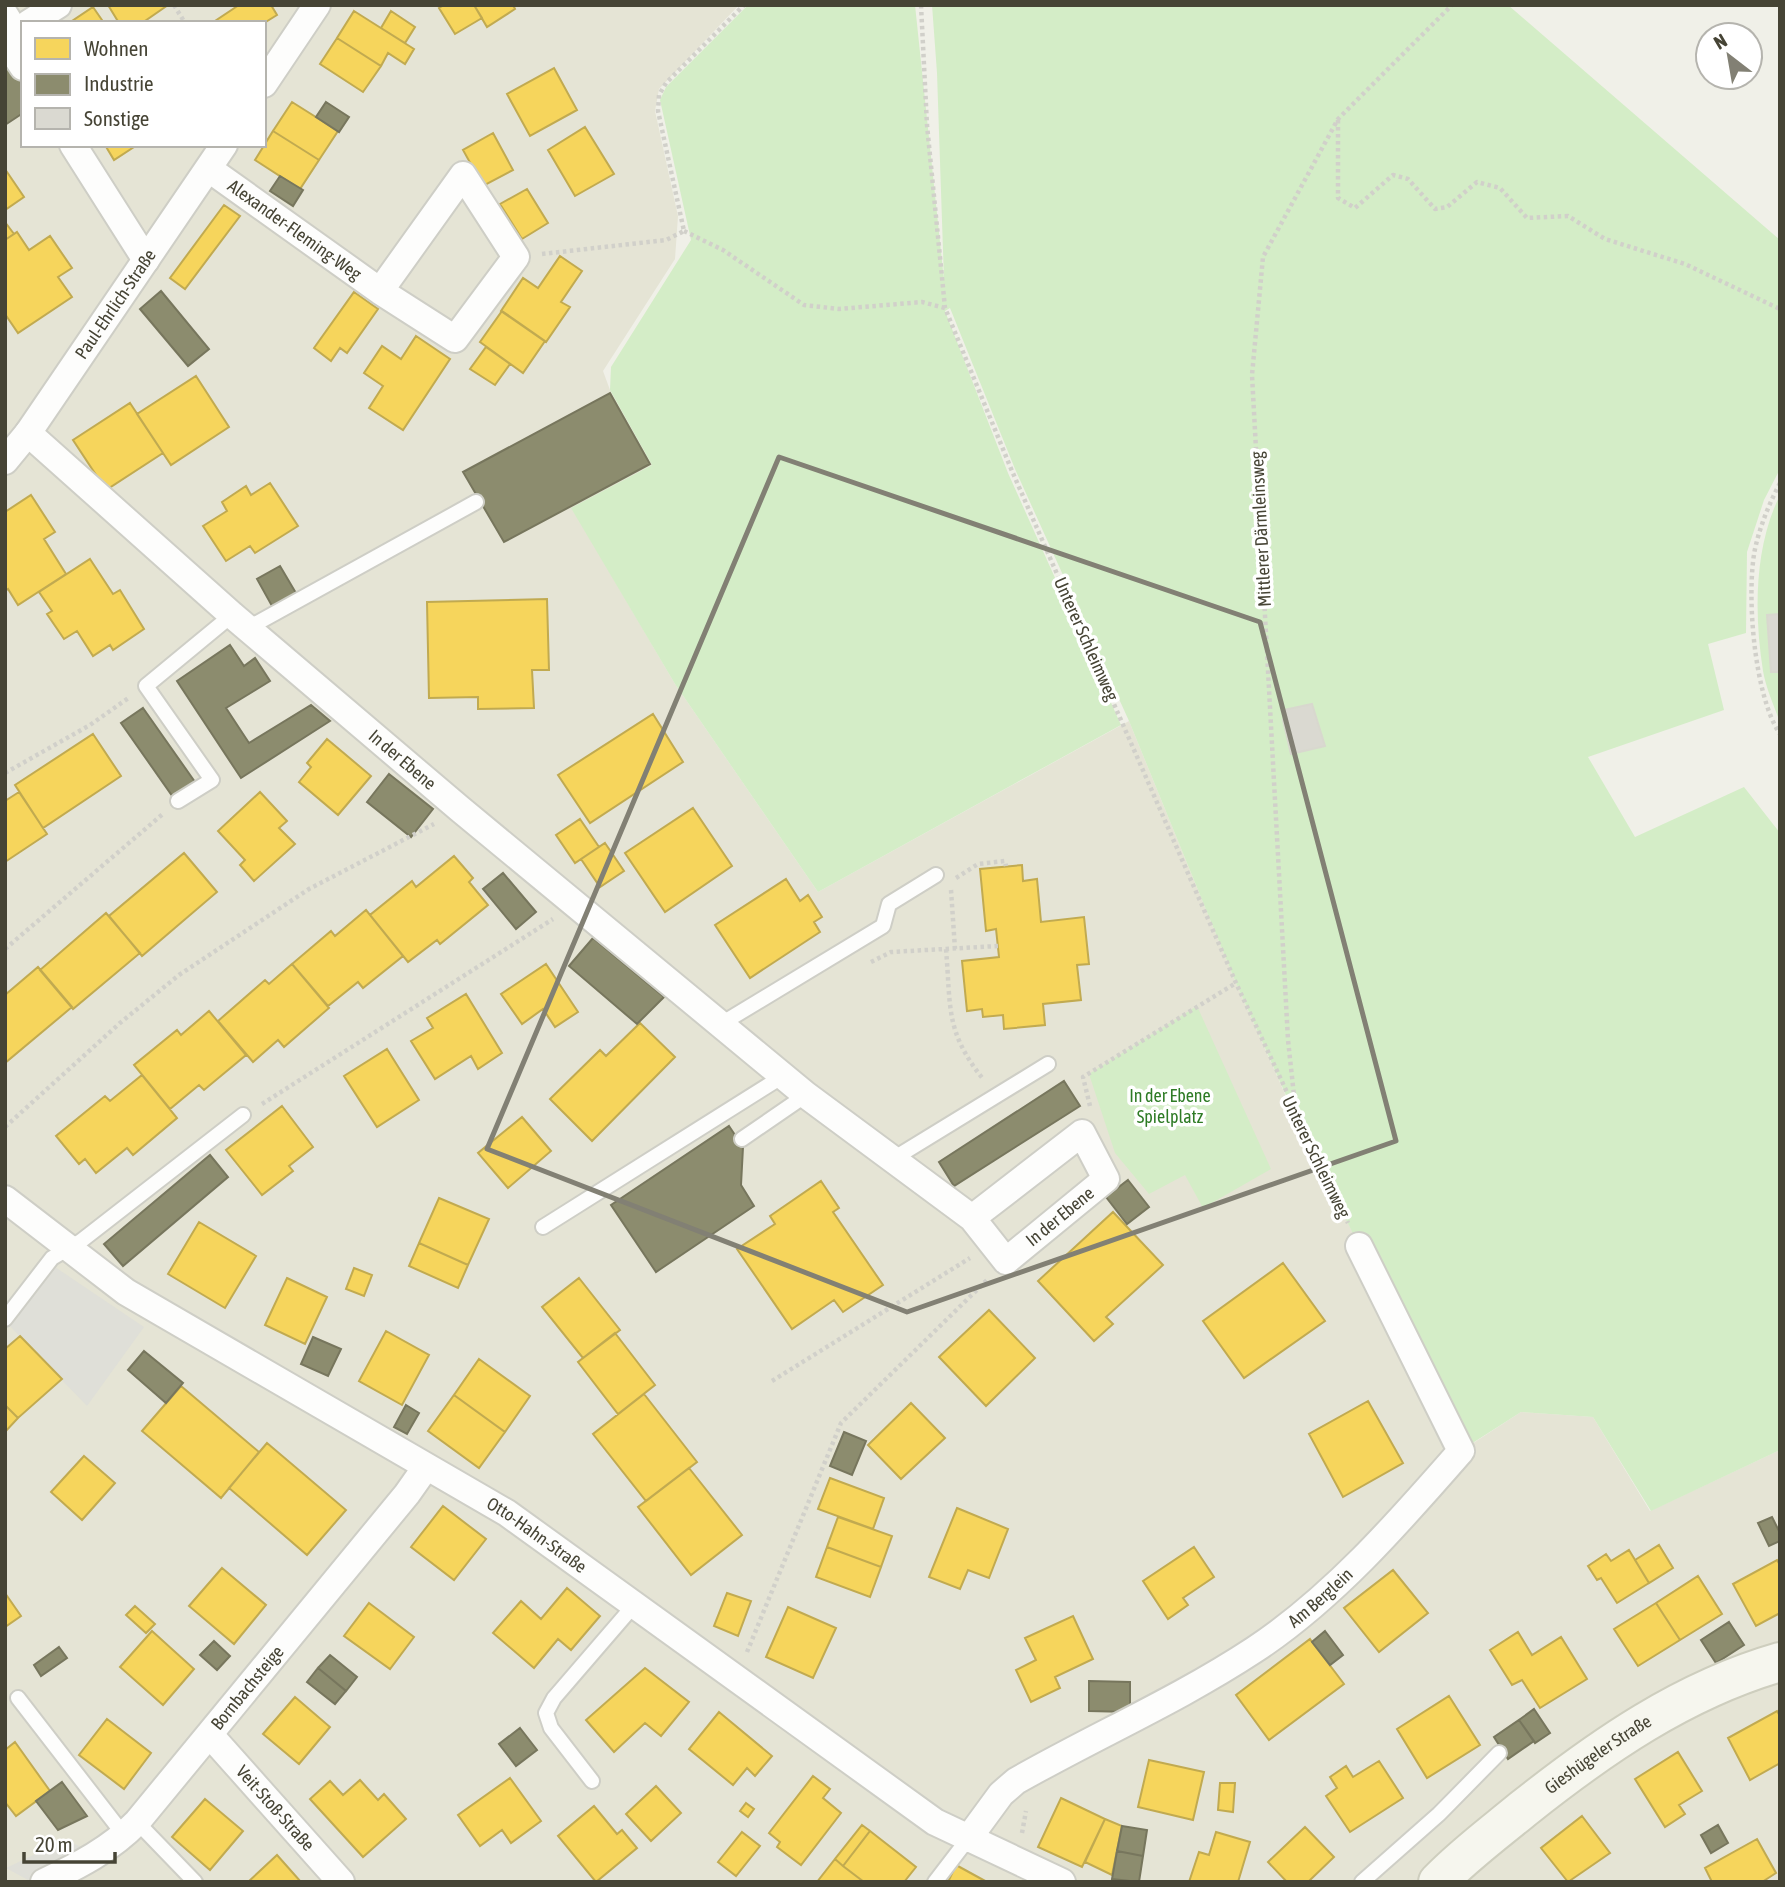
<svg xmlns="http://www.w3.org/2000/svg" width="1785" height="1887" font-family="'Asap Condensed',sans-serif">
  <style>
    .residential { fill: #e5e4d5; fill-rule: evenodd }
    .green { fill: #d4edc7 }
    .parking { fill: #dfdfd8 }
    .homes { fill: #f6d55c; stroke: #c1aa50; stroke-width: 2 }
    .industry { fill: #8c8c6e; stroke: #77765d; stroke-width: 2 }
    .building { fill: #dad9d1; stroke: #d8d8ce; stroke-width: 2 }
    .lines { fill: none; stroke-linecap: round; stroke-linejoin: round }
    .lane-casing { stroke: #cecec6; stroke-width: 18 }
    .street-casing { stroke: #cecec6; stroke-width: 30 }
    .secondary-casing { stroke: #cecebe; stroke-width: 42 }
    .path { stroke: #d1d0ca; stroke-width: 4.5; stroke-dasharray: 3.5 3.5; stroke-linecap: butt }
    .lane { stroke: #fdfdfc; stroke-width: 14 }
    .street { stroke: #fdfdfc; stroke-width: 26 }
    .secondary { stroke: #f6f6ee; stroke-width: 38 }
    .marked { fill: none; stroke: #828074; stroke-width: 5; stroke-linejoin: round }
    .labels { text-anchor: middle; stroke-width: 7; stroke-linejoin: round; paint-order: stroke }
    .street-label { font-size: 18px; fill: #464435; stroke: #fff }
    .park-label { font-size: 18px; fill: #2e7b25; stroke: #fff }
  </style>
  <rect width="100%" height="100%" fill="#f0f0e8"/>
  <path class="residential" d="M 5,5 L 739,5 L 659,89 L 655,111 L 678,216 L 675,259 L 603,371 L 610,390 L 652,465 L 572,508 L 675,684 L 818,892 L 1129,721 L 1236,983 L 1292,1110 L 1461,1451 L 1521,1412 L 1593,1417 L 1650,1511 L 1780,1450 L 1780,1882 L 5,1882 ZM 23,23 L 264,23 L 264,145 L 23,145 Z"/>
  <path class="green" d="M 748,5 L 915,5 L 944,280 L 937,73 L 932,5 L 1508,5 L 1780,240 L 1780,469 L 1764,500 L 1747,552 L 1746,633 L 1708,644 L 1724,710 L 1588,757 L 1635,837 L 1744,787 L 1780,833 L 1780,1450 L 1651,1511 L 1593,1417 L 1521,1412 L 1460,1451 L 1297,1120 L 1236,983 L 1129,721 L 1015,469 L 950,308 L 945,311 L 1008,473 L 1121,725 L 818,892 L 675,684 L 571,508 L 652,465 L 610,390 L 611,367 L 691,240 L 660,100 L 666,87 Z
    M 1780,495 L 1780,722 C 1774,706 1766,688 1763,671 C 1754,614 1754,547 1780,495 Z
    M 1197,1006 L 1271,1169 L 1203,1208 L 1185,1175 L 1149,1194 L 1115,1153 L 1089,1074 Z"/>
  <path class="parking" d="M 52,1265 L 144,1327 L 87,1406 L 8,1324 Z
    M 65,1840 L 89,1850 L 28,1880 L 6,1868 Z"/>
  <path class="homes" d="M 108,5 L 168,5 L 142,23 L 119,23 Z
    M 239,5 L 271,5 L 277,15 L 264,23 L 212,23 Z
    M 444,5 L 474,5 L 482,18 L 455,34 L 439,8 Z
    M 474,5 L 513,5 L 515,9 L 487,27 Z
    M 93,7 L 104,23 L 69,23 Z
    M 354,11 L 414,49 L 405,64 L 388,53 L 381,66 L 337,38 Z
    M 391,11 L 415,27 L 405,43 L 381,28 Z
    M 337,38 L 381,66 L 363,92 L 320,64 Z
    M 554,68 L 577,110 L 530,136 L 507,94 Z
    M 292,102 L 338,131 L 319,160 L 273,131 Z
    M 585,127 L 614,174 L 575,196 L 548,150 Z
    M 273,131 L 319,160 L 300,189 L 255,160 Z
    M 493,133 L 513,170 L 483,186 L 463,150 Z
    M 105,145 L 137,145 L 114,160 Z
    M 5,169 L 24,197 L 5,210 Z
    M 527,189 L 548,223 L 522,239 L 500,204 Z
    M 224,205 L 240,216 L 185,289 L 170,278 Z
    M 5,222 L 14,234 L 5,240 Z
    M 17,232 L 29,250 L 50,236 L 72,268 L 58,277 L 72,297 L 18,333 L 5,314 L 5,240 Z
    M 560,256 L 582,271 L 561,302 L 570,307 L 546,342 L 501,311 L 523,278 L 538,288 Z
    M 354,292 L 378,309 L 347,353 L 340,348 L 331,361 L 314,348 Z
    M 502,311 L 545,341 L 523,373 L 480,342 Z
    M 416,336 L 450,359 L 403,430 L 369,408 L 383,386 L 364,373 L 382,346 L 401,359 Z
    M 486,347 L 510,364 L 495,385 L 470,369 Z
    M 196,376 L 229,427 L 171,465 L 137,414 Z
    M 130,403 L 163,453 L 106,490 L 73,440 Z
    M 270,483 L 298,526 L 255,553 L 250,546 L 226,561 L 203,526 L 227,511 L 222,502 L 246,486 L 251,495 Z
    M 31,495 L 55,532 L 44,539 L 66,574 L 18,605 L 8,589 L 5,591 L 5,512 Z
    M 90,559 L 113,594 L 120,590 L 144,629 L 113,650 L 110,645 L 93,656 L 77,631 L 64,639 L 47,614 L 52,611 L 39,592 Z
    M 547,599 L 549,670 L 532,670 L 534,708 L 478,709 L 478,697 L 429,698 L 427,602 Z
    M 653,714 L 683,762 L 590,823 L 558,775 Z
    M 93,734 L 121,776 L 43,828 L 15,785 Z
    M 327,739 L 371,776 L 338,815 L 299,782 L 311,767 L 307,763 Z
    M 19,792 L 47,834 L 5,862 L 5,801 Z
    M 260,792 L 287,821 L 279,828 L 295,844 L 254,881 L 240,865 L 245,860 L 218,831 Z
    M 693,808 L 732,866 L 665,912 L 625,853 Z
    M 580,819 L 599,847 L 575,863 L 556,835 Z
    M 605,843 L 624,871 L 600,887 L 581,859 Z
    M 184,853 L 217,892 L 142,956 L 109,916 Z
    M 454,856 L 473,878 L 469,882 L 488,905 L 440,944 L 437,940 L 408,962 L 370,915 L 412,881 L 416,887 Z
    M 1022,865 L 1023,881 L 1037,879 L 1041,922 L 1084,917 L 1089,964 L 1077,965 L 1081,1000 L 1043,1004 L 1045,1025 L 1004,1029 L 1003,1015 L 983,1017 L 982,1009 L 967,1011 L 962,961 L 999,957 L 996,929 L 986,931 L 980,869 Z
    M 786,879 L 800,901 L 808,895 L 822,917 L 814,922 L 820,932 L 750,978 L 715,925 Z
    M 366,910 L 403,956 L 363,988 L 358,982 L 328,1006 L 292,964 L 331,931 L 335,936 Z
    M 106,913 L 140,953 L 73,1009 L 40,970 Z
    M 292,964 L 329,1008 L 284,1047 L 278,1040 L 253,1062 L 218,1021 L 265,980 L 269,984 Z
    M 546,964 L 578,1012 L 555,1027 L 543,1009 L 522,1024 L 501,994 Z
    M 38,967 L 72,1007 L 5,1063 L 5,995 Z
    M 466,994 L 502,1053 L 478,1069 L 471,1056 L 435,1079 L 411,1041 L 433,1028 L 427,1018 Z
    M 209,1011 L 246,1055 L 204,1090 L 199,1085 L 170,1109 L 134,1065 L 177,1030 L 181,1035 Z
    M 640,1023 L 675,1057 L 592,1141 L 550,1099 L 600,1050 L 606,1056 Z
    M 387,1049 L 419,1100 L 377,1127 L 344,1076 Z
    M 142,1075 L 177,1118 L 133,1155 L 127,1148 L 96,1173 L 85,1159 L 79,1164 L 56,1136 L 105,1096 L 110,1101 Z
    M 282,1106 L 313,1147 L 289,1166 L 293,1171 L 262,1195 L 226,1150 Z
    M 522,1117 L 551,1151 L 508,1188 L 478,1153 Z
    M 821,1181 L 839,1208 L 833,1212 L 883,1285 L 843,1312 L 834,1300 L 792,1329 L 737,1249 L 775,1224 L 770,1216 Z
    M 439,1198 L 489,1219 L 468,1265 L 419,1243 Z
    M 1113,1212 L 1163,1265 L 1106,1317 L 1113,1324 L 1094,1341 L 1038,1281 Z
    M 199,1222 L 256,1256 L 225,1308 L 168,1274 Z
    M 419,1243 L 468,1265 L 458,1288 L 409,1266 Z
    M 1283,1263 L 1325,1321 L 1244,1378 L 1203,1321 Z
    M 354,1268 L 372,1275 L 364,1296 L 346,1289 Z
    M 287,1278 L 327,1297 L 305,1344 L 265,1325 Z
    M 579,1278 L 620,1330 L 583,1358 L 542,1307 Z
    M 989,1310 L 1035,1358 L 986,1406 L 939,1357 Z
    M 386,1331 L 429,1355 L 402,1405 L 359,1381 Z
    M 615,1333 L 655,1385 L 618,1414 L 578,1362 Z
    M 20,1336 L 62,1379 L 18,1418 L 5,1405 L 5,1349 Z
    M 479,1359 L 530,1396 L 505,1432 L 454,1395 Z
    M 181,1386 L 259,1452 L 221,1498 L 142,1431 Z
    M 644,1394 L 697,1462 L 646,1501 L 593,1434 Z
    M 454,1395 L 505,1432 L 479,1468 L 428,1431 Z
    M 1368,1401 L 1403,1463 L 1343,1497 L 1309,1434 Z
    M 911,1403 L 945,1438 L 901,1479 L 868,1445 Z
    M 5,1405 L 18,1418 L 5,1432 Z
    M 267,1443 L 346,1510 L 307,1555 L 229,1488 Z
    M 84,1456 L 115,1483 L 82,1520 L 51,1492 Z
    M 689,1468 L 742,1535 L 691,1575 L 638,1507 Z
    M 830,1478 L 884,1498 L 873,1529 L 818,1509 Z
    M 443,1506 L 486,1539 L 454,1580 L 411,1547 Z
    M 957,1508 L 1008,1529 L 989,1578 L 968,1570 L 960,1589 L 929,1577 Z
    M 838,1517 L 892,1536 L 881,1567 L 827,1547 Z
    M 1659,1545 L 1673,1568 L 1649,1583 L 1635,1560 Z
    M 827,1547 L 881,1567 L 870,1597 L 816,1577 Z
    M 1194,1547 L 1214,1577 L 1183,1598 L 1188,1605 L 1168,1619 L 1143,1581 Z
    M 1629,1550 L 1649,1583 L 1617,1603 L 1601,1578 L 1597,1580 L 1588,1566 L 1606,1554 L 1611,1561 Z
    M 1777,1560 L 1780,1565 L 1780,1613 L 1756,1626 L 1733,1584 Z
    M 222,1568 L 266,1605 L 234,1644 L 189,1606 Z
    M 1393,1570 L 1428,1613 L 1379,1652 L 1344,1608 Z
    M 1698,1576 L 1722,1614 L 1680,1640 L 1656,1603 Z
    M 567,1588 L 600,1616 L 571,1650 L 558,1639 L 534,1668 L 493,1633 L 521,1601 L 541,1619 Z
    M 5,1593 L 21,1616 L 5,1627 Z
    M 727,1593 L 751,1601 L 738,1636 L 714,1626 Z
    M 369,1603 L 414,1637 L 390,1669 L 344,1636 Z
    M 1656,1603 L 1680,1640 L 1638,1666 L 1614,1629 Z
    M 135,1606 L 155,1624 L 146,1633 L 126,1615 Z
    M 788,1607 L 836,1628 L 813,1678 L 766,1657 Z
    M 1073,1616 L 1093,1659 L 1055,1677 L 1060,1688 L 1031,1702 L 1016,1670 L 1036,1660 L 1025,1638 Z
    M 152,1631 L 194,1669 L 163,1705 L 120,1667 Z
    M 1518,1632 L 1532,1655 L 1561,1637 L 1587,1679 L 1540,1708 L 1522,1680 L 1512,1685 L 1490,1650 Z
    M 1310,1639 L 1344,1684 L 1269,1740 L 1236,1695 Z
    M 645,1668 L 689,1702 L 661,1736 L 645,1723 L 614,1752 L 586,1720 Z
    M 1449,1696 L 1480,1745 L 1427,1778 L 1397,1729 Z
    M 295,1697 L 330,1727 L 299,1764 L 263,1734 Z
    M 1777,1711 L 1780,1716 L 1780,1763 L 1750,1780 L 1728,1738 Z
    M 719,1712 L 772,1756 L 755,1776 L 747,1768 L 733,1785 L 689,1749 Z
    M 107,1719 L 151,1753 L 124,1789 L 79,1755 Z
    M 15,1742 L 50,1791 L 16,1816 L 5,1802 L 5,1750 Z
    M 1678,1752 L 1702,1791 L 1679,1805 L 1685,1814 L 1665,1827 L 1635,1779 Z
    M 1149,1760 L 1204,1772 L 1193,1820 L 1138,1807 Z
    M 1379,1761 L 1403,1798 L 1350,1832 L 1326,1796 L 1337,1788 L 1330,1777 L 1346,1766 L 1353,1777 Z
    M 813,1776 L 830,1789 L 823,1798 L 841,1813 L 801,1865 L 777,1847 L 780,1842 L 769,1833 Z
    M 510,1778 L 541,1821 L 511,1843 L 502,1830 L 480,1846 L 458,1815 Z
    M 360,1780 L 378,1800 L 384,1794 L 406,1819 L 363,1857 L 310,1799 L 330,1781 L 343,1795 Z
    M 1220,1783 L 1235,1783 L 1233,1812 L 1218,1810 Z
    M 656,1786 L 681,1813 L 651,1841 L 626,1814 Z
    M 1061,1798 L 1105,1819 L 1082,1867 L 1038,1847 Z
    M 205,1799 L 243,1831 L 210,1870 L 172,1837 Z
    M 746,1803 L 754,1809 L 748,1817 L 740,1811 Z
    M 594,1806 L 617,1834 L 622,1830 L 637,1848 L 596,1882 L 558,1836 Z
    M 1582,1816 L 1610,1853 L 1568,1882 L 1541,1848 Z
    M 1105,1819 L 1122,1826 L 1112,1875 L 1085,1862 Z
    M 862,1825 L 870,1831 L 843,1866 L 835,1859 Z
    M 1305,1827 L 1334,1857 L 1308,1882 L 1287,1882 L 1268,1862 Z
    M 870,1831 L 916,1867 L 904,1882 L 864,1882 L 843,1866 Z
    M 742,1832 L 760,1846 L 736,1876 L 718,1862 Z
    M 1216,1832 L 1250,1842 L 1238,1882 L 1189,1882 L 1199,1852 L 1209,1855 Z
    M 1757,1839 L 1776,1873 L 1762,1882 L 1712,1882 L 1705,1868 Z
    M 277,1855 L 301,1882 L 248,1882 Z
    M 835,1859 L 843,1866 L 864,1882 L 817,1882 Z
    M 956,1865 L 987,1882 L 948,1882 Z"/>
  <path class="industry" d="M 10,66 L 23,85 L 23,113 L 5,125 L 5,69 Z
    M 326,102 L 349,117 L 339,132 L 316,117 Z
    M 280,176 L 303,190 L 293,206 L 270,191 Z
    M 161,291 L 209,349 L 188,366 L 140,309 Z
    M 610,393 L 650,464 L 504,542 L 463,472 Z
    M 280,566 L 296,593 L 272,606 L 257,579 Z
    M 230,645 L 244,666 L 255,658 L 270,681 L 226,708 L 249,743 L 311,705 L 330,721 L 241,778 L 177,681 Z
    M 143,708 L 195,782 L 173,797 L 121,723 Z
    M 389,774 L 433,809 L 411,837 L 367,802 Z
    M 503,873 L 536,912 L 516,929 L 483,889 Z
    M 593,938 L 664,997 L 637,1024 L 569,966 Z
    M 1064,1081 L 1080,1106 L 954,1186 L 939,1162 Z
    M 729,1126 L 743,1147 L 741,1185 L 754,1206 L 656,1272 L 611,1205 Z
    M 210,1155 L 228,1177 L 123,1266 L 104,1244 Z
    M 1128,1180 L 1149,1207 L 1127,1224 L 1106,1197 Z
    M 313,1337 L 341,1349 L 328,1376 L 301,1364 Z
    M 144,1351 L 183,1383 L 166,1403 L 128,1370 Z
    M 406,1405 L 419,1413 L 407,1434 L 394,1427 Z
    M 844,1432 L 866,1441 L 852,1475 L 830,1466 Z
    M 1772,1517 L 1780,1533 L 1780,1541 L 1769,1546 L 1758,1523 Z
    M 1729,1622 L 1744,1645 L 1716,1663 L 1701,1640 Z
    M 1325,1631 L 1343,1655 L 1330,1665 L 1312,1642 Z
    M 214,1641 L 230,1656 L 217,1670 L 200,1655 Z
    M 59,1647 L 67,1658 L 41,1676 L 34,1665 Z
    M 330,1655 L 357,1677 L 346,1691 L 318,1668 Z
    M 318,1668 L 346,1691 L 335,1704 L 307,1682 Z
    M 1089,1681 L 1130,1682 L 1130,1712 L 1089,1711 Z
    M 1534,1709 L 1550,1733 L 1535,1743 L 1519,1720 Z
    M 1519,1720 L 1534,1741 L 1508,1759 L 1494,1737 Z
    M 520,1728 L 537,1750 L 516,1766 L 499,1744 Z
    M 62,1782 L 87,1816 L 58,1830 L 36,1801 Z
    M 1718,1825 L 1728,1843 L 1711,1853 L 1701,1835 Z
    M 1122,1826 L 1147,1830 L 1143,1856 L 1117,1851 Z
    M 1117,1851 L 1143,1856 L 1139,1882 L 1112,1879 Z"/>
  <path class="building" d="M 1780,614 L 1780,672 L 1771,672 L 1767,615 Z
    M 1312,704 L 1325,746 L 1291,754 L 1283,720 L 1287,720 L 1284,710 Z"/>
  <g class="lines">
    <g class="lane-casing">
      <path id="lane" d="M 248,628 L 476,502
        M 178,801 L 212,780 L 146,686 L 232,615
        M 721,1024 L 883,926 L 889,904 L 936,875
        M 742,1139 L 806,1095
        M 893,1159 L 1048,1064
        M 543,1227 L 783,1076
        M 5,1319 L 52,1258 L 81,1241 L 243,1115
        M 18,1698 L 124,1835
        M 592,1781 L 551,1728 L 546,1713 L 554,1698 L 635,1604
        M 137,1822 L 195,1882
        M 935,1882 L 968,1839
        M 1362,1882 L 1439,1814 L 1499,1753"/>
    </g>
    <g class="street-casing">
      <g id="street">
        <path d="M 5,15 L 15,31"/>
        <path d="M 29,23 L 58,5"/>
        <path d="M 5,40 L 23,67"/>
        <path d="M 264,84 L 317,5"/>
        <path d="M 73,145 L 146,260"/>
        <path id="s1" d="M 209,169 L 380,291 L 455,339 L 516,257 L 463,175 L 380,291"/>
        <path id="s2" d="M 28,433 L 232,615 L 460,809 L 806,1095 L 972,1218 L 1006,1261 L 1106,1179 L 1082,1133 L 972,1218"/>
        <path id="s3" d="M 5,461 L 28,433 L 224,145"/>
        <path id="s4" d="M 5,1199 L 126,1292 L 507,1513 L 935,1822 L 1062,1882"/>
        <path id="s5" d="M 210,1735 L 341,1882"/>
        <path id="s6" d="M 968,1839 L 1001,1794 L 1016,1781 C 1095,1736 1178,1700 1254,1650 C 1333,1598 1399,1522 1461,1451 L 1359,1246"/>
        <path id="s7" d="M 44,1882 C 78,1866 111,1849 137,1822 L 407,1494 L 426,1467"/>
      </g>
    </g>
    <g class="secondary-casing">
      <g id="secondary">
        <path id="s8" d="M 1438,1882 C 1464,1855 1494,1833 1523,1809 C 1601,1747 1683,1690 1780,1662"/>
      </g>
    </g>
    <path class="path" d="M 174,5 L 185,23
      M 921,5 L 927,125 L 945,308 L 1012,471 L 1236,983 L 1348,1223
      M 1338,120 L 1338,198 L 1355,208 L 1393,175 L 1408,179 L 1435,209 L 1447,207 L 1477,182 L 1500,188 L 1527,218 L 1568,216 L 1605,239 L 1685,264 L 1780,309
      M 684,231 L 723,250 L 804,305 L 839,309 L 922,302 L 945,308
      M 542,254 L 666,240 L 684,231 L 658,111 L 659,95 L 666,83 L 744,5
      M 1780,483 C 1769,504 1760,526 1755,549 C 1746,593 1754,696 1780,734
      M 5,773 L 90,725 L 130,697
      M 956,878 L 978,864 L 1005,861 L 1006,866
      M 951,890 L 955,949
      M 5,949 L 164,813
      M 946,949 C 951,1008 945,1031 983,1079
      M 871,962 L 891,952 L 998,946
      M 262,1104 L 553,919
      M 1090,1106 L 1083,1077 L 1236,983
      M 1296,1114 L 1288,1040 L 1252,375 L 1263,257 L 1338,119 L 1452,5
      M 5,1127 L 120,1023 L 179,975 L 309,889 L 434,824
      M 772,1381 L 970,1258
      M 747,1652 L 841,1423 L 988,1279
      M 1022,1833 L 1026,1811"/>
    <use href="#lane" class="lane"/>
    <use href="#street" class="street"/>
    <use href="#secondary" class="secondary"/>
  </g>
  <path class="marked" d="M 779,457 L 1260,622 L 1396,1141 L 907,1312 L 487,1149 Z"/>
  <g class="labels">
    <g class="street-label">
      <text dy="6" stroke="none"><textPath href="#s1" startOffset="105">Alexander-Fleming-Weg</textPath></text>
      <text dy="6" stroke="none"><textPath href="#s3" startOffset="192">Paul-Ehrlich-Straße</textPath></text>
      <text transform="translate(1261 529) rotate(-93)" y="6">Mittlerer Därmleinsweg</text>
      <text transform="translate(1086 639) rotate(66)" y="6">Unterer Schleimweg</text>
      <text dy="6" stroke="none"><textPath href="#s2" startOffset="497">In der Ebene</textPath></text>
      <text transform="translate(1316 1157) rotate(64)" y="6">Unterer Schleimweg</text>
      <text dy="6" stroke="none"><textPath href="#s2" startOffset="1353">In der Ebene</textPath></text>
      <text dy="6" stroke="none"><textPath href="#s4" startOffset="630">Otto-Hahn-Straße</textPath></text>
      <text dy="6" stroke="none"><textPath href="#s6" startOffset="432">Am Berglein</textPath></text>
      <text dy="6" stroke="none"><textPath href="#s7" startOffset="285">Bornbachsteige</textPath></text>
      <text dy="6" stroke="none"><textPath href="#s8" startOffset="205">Gieshügeler Straße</textPath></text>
      <text dy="6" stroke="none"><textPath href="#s5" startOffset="98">Veit-Stoß-Straße</textPath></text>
    </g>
    <g class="park-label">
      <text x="1170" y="1102">In der Ebene<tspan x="1170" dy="21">Spielplatz</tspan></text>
    </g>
  </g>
  <rect width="1785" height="1887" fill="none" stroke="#464435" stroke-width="14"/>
  <rect x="21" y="21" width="245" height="126" fill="#ffffff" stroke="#b5b4ae" stroke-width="2"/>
  <rect x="35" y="38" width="35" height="21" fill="#f6d55c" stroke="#b5b4ae" stroke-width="2"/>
  <text x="84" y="56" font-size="21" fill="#464435">Wohnen</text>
  <rect x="35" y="74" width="35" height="21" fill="#8c8c6e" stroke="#b5b4ae" stroke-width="2"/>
  <text x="84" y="91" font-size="21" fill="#464435">Industrie</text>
  <rect x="35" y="108" width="35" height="21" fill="#dad9d1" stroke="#b5b4ae" stroke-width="2"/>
  <text x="84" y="126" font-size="21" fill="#464435">Sonstige</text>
  <g transform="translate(1729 56) rotate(329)"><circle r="33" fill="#ffffff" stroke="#b5b4ae" stroke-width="2"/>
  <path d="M0-5L12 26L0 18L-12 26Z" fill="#828074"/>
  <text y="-10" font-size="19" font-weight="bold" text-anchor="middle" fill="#464435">N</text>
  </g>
  <path d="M24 1852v10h91v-10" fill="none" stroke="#464435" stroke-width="3.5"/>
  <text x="35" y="1852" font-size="21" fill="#464435" stroke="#ffffff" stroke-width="5" paint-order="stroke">20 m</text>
</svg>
